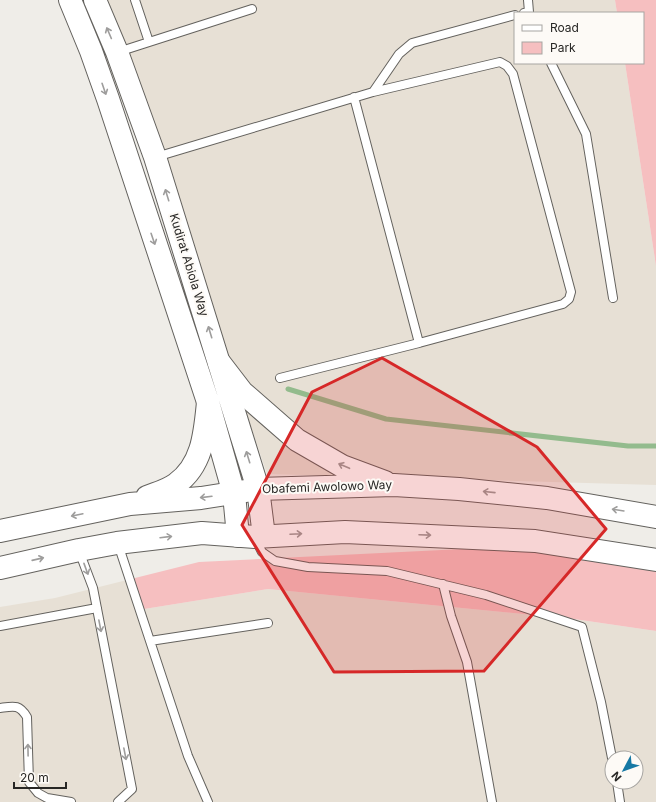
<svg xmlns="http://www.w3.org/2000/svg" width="656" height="802" font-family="Inter,sans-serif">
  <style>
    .built { fill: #e7e0d5; fill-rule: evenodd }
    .green { fill: #f6bfc0 }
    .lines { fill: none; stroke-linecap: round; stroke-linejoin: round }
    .stream { stroke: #93bb8d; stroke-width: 5 }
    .service-casing { stroke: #64625e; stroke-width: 10 }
    .secondary-casing { stroke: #64625e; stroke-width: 24 }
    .primary-casing { stroke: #64625e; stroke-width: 24 }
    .service { stroke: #fff; stroke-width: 8 }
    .secondary { stroke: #fff; stroke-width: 22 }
    .primary { stroke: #fff; stroke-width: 22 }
    .oneway { stroke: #9e9d9c }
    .marked { fill: #d62828; fill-opacity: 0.2; stroke: #d62828; stroke-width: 3; stroke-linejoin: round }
    .labels { text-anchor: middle; stroke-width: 4; stroke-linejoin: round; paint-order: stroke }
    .street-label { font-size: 12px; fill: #272624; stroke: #fdfaf6 }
  </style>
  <rect width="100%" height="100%" fill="#efede8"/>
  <path class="built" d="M 106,0 L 615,0 L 617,13 L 515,13 L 515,63 L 625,63 L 656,266 L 656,485 L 267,474 Z
    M 127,580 L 138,610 L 268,589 L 574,619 L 656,631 L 656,802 L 0,802 L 0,607 L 55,598 ZM 612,758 L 636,758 L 636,782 L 612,782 Z"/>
  <path class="green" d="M 615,0 L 656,0 L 656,266 L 625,63 L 643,63 L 643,13 L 617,13 Z
    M 462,549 L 612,554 L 656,564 L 656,631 L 574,619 L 268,589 L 138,610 L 127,580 L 199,562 Z"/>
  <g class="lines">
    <path class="stream" d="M 288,389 L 386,419 L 628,446 L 656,446"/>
    <g class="service-casing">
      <path id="service" d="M 135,0 L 149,42
        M 524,13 L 529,12 L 528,0
        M 118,52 L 252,9
        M 551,63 L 586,134 L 613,298
        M 373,92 L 500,62 L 507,66 L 513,74 L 571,292 L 569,299 L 563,304 L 419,343
        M 156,157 L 373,92 L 399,54 L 412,43 L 515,15
        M 280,378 L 419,343 L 354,97
        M 255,538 L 262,552 L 275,561 L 308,567 L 387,571 L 486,595 L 582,627 L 601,702 L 612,758
        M 118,544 L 188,756 L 208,802
        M 79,551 L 93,588 L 132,789 L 118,802
        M 443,584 L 451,616 L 467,662 L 492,802
        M 0,626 L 97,608
        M 150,641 L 268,623
        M 0,708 C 14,706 19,704 27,717 L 29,782 L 38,793 L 47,798 L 71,802
        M 617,782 L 620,802"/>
    </g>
    <g class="secondary-casing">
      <path id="secondary" d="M 70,0 L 91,51 L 108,99 L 208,402 L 234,494 L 238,536
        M 95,0 L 117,52 L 155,157 L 258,489 L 264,536"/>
    </g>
    <g class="primary-casing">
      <path id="primary" d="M 219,362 L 242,392 L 297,440 L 342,466 L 385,482
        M 147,497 C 157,493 168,490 176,484 C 203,465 205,432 208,402
        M 0,531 L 130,504 L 201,498 L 258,489 L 394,485 L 459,489 L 547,498 L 656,517
        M 0,568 L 79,550 L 117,543 L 202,533 L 255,537 L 345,532 L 535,541 L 656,560"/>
    </g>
    <use href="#service" class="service"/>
    <use href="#secondary" class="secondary"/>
    <use href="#primary" class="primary"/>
  </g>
  <defs><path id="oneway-shaft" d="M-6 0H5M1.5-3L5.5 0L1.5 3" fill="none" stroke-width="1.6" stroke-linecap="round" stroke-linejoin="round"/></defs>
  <g class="oneway">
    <use href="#oneway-shaft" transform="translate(109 33) rotate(-113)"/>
    <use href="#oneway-shaft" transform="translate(104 89) rotate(71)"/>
    <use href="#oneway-shaft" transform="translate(167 195) rotate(-107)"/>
    <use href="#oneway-shaft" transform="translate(153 239) rotate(71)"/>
    <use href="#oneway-shaft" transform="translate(210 332) rotate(-107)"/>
    <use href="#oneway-shaft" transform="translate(248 457) rotate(-107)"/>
    <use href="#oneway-shaft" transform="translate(344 466) rotate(-157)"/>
    <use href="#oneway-shaft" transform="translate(489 492) rotate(-174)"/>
    <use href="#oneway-shaft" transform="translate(206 497) rotate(173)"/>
    <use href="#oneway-shaft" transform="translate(618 510) rotate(-171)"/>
    <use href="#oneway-shaft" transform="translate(77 515) rotate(168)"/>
    <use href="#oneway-shaft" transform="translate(296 534) rotate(-3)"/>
    <use href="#oneway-shaft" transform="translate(425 535) rotate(2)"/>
    <use href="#oneway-shaft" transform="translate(166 537) rotate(-7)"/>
    <use href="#oneway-shaft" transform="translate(38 559) rotate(-13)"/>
    <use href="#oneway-shaft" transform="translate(86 569) rotate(70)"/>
    <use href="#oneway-shaft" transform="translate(100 626) rotate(79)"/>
    <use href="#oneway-shaft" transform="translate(28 750) rotate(-91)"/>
    <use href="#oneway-shaft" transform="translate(125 754) rotate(79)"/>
  </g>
  <path class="marked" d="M 382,358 L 537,447 L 606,529 L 484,671 L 334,672 L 242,525 L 312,392 Z"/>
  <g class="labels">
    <g class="street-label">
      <text transform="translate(189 265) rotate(73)" y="4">Kudirat Abiola Way</text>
      <text transform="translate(327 487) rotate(-2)" y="4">Obafemi Awolowo Way</text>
    </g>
  </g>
  <rect x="514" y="12" width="130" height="52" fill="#fdfaf6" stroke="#a7a5a2"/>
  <rect x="522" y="25" width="20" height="6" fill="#ffffff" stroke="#a7a5a2"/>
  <text x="550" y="32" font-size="12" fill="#272624">Road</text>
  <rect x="522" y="42" width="20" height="12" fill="#f6bfc0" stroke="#a7a5a2"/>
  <text x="550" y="52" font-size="12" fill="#272624">Park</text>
  <g transform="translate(624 770) rotate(229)"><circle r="19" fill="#fdfaf6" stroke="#a7a5a2"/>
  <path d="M0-3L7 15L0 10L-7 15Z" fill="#1678a4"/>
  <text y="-6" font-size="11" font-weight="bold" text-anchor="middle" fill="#272624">N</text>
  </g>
  <path d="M14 782v6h52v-6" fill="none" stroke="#272624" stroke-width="2"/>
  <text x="20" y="782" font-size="12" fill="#272624" stroke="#fdfaf6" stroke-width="3" paint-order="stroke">20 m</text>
</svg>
